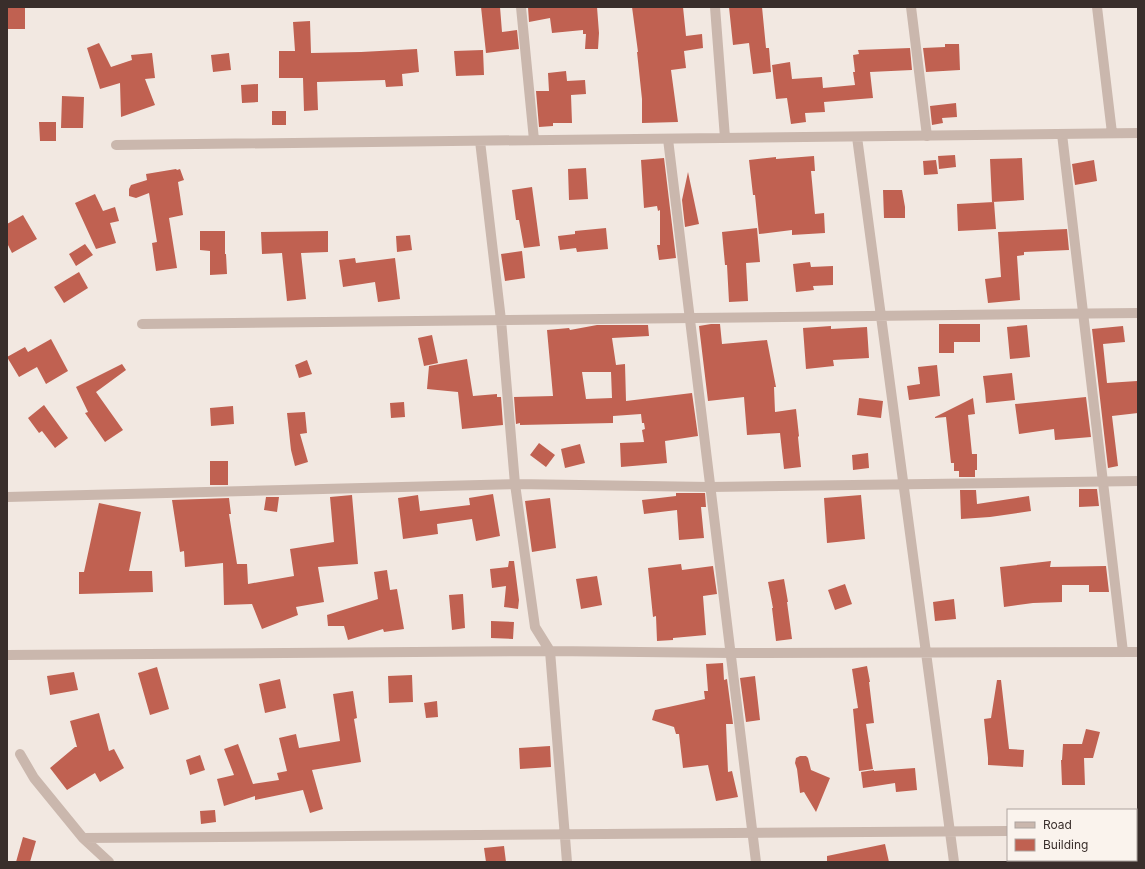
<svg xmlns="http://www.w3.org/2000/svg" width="1145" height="869" font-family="Inter,sans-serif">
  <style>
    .building { fill: #c06151; fill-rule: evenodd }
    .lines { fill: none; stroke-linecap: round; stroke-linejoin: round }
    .pedestrian { stroke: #cab7ad; stroke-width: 10 }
    .minor { stroke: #cab7ad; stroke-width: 10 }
  </style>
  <rect width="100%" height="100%" fill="#f2e8e1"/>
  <path class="building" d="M 7,7 L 25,7 L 25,29 L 7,29 Z
    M 481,7 L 500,7 L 502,32 L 517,30 L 519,49 L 486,53 Z
    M 528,7 L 597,7 L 599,33 L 598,49 L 585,49 L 586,34 L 583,34 L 583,30 L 552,33 L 550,18 L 529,22 Z
    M 632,7 L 683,7 L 686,36 L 702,34 L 703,48 L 684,51 L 686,68 L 671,70 L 678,122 L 642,123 L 642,99 L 637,52 L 638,52 Z
    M 729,7 L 762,7 L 766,48 L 769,48 L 771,72 L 753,74 L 749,43 L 733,45 Z
    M 310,21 L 311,53 L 361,52 L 417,49 L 419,72 L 402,74 L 403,86 L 386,87 L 385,80 L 317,82 L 318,110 L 304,111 L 303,78 L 279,78 L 279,51 L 295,51 L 293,22 Z
    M 99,43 L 111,67 L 132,60 L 131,55 L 152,53 L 155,78 L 145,79 L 155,105 L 121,117 L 120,83 L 100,89 L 87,48 Z
    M 945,44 L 959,44 L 960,70 L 926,72 L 923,48 L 945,47 Z
    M 910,48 L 912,70 L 870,72 L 873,98 L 824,102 L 825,112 L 805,113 L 806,122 L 791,124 L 787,98 L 776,99 L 772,65 L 790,62 L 792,79 L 822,77 L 823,88 L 855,85 L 853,72 L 855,72 L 853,55 L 859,54 L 858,50 Z
    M 483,50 L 484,75 L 456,76 L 454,51 Z
    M 229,53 L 231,70 L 213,72 L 211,55 Z
    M 566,71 L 567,81 L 585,80 L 586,94 L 571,95 L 572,123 L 553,123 L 553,126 L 539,127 L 536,91 L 549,91 L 548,73 Z
    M 258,84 L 258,102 L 242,103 L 241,85 Z
    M 62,96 L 84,97 L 83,128 L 61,128 Z
    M 956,103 L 957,117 L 942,118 L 943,123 L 932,125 L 930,106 Z
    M 272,111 L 286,111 L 286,125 L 272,125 Z
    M 39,122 L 56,122 L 56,141 L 40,141 Z
    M 955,155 L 956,167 L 939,169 L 938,156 Z
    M 814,156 L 815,171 L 811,171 L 815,214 L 824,213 L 825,233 L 792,235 L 792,230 L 759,234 L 755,195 L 753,195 L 749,160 L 776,157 L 776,159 Z
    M 664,158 L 676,258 L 659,260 L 657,245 L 660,245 L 660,210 L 658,211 L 657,206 L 644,208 L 641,160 Z
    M 1022,158 L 1024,200 L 992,202 L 990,159 Z
    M 936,160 L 938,174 L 924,175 L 923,161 Z
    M 1094,160 L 1097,181 L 1075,185 L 1072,164 Z
    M 586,168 L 588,199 L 569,200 L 568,169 Z
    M 176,169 L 177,170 L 180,169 L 184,180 L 178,182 L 183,215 L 169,218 L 177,268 L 156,271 L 152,243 L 157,242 L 149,193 L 136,198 L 129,196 L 129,189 L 131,185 L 147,180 L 146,174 Z
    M 688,172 L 699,224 L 685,227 L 682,200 Z
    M 532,187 L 540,246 L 524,248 L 519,220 L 516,220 L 512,190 Z
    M 883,190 L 902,190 L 905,207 L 905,218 L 884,218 Z
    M 95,194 L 103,211 L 115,207 L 119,221 L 110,223 L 116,243 L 96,249 L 75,203 Z
    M 994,202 L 996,229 L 958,231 L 957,204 Z
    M 23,215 L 37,239 L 12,253 L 7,243 L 7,224 Z
    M 606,228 L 608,249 L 577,252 L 576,248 L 560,250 L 558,236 L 575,234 L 575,231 Z
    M 757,228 L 760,262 L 746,263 L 748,301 L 729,302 L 727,265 L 725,265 L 722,232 Z
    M 1067,229 L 1069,250 L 1024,252 L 1024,255 L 1017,256 L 1020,300 L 988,303 L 985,279 L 1001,277 L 998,232 Z
    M 200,231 L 225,231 L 225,254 L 226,254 L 227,274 L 210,275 L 210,251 L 200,250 Z
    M 328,231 L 328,252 L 301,253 L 306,299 L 287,301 L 282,253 L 262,254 L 261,232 Z
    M 410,235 L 412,250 L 397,252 L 396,236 Z
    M 85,244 L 93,255 L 76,266 L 69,254 Z
    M 522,251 L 525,278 L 505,281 L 501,254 Z
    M 355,258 L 356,263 L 395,258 L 400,299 L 378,302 L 375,282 L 343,287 L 339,260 Z
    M 810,262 L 811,267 L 833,266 L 833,285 L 813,286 L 814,290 L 796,292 L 793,264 Z
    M 79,272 L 88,288 L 64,303 L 54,287 Z
    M 711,324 L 720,324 L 722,344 L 767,340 L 776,387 L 774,387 L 775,412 L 796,409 L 799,436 L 798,437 L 801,467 L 784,469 L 780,433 L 747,435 L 744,397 L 708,401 L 699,326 Z
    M 939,324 L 980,324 L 980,342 L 954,342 L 954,353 L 939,353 Z
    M 597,325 L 648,325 L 649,336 L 612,338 L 616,365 L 625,364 L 626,401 L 692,393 L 698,436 L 665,441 L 667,463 L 621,467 L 620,443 L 644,442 L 642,430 L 645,429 L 644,423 L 642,423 L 641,414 L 613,416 L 613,423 L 520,425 L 520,423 L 516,424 L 514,397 L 553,396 L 547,330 L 569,328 L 570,330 ZM 582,372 L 611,372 L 612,398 L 586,399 Z
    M 1027,325 L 1030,357 L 1010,359 L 1007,327 Z
    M 831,326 L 831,329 L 867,327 L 869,358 L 833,360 L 834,366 L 806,369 L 803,328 Z
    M 1123,326 L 1125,342 L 1103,344 L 1107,383 L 1137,381 L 1138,413 L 1112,416 L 1118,466 L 1108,468 L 1092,329 Z
    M 432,335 L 438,363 L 424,366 L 418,338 Z
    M 51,339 L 68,371 L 46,384 L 37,367 L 19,377 L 7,357 L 25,347 L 28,352 Z
    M 467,359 L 473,396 L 497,394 L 497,397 L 501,397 L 503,425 L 462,429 L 458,392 L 427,389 L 429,366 Z
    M 307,360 L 312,374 L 299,378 L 295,365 Z
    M 122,364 L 126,370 L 96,392 L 123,430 L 105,442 L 85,413 L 88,412 L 76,387 Z
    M 937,365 L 940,396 L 909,400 L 907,386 L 920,384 L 918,367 Z
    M 1012,373 L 1015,400 L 986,403 L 985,391 L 987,391 L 985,391 L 983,376 Z
    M 1086,397 L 1091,437 L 1055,440 L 1054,429 L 1019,434 L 1015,404 Z
    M 859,398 L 883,401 L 881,418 L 857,415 Z
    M 973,398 L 975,414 L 968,415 L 972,454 L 977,454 L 977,470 L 975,470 L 975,477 L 959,477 L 959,471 L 954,471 L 954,463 L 951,463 L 946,417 L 935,418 L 935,417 Z
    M 404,402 L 405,417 L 391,418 L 390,403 Z
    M 44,405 L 68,438 L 55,448 L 42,431 L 39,433 L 28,418 Z
    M 233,406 L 234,424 L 211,426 L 210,408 Z
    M 305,412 L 307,433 L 300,434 L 308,462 L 295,466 L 291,450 L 287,413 Z
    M 539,443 L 555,455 L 546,467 L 530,455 Z
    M 580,444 L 585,463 L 565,468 L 561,449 Z
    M 868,453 L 869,468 L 853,470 L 852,455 Z
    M 210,461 L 228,461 L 228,485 L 210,485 Z
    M 1079,489 L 1097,489 L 1099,506 L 1079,507 Z
    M 960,490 L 976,490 L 977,504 L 1029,496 L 1031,511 L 990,517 L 961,519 Z
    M 676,493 L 705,493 L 706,507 L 701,507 L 704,538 L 679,540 L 677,510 L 644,514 L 642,500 L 676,496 Z
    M 493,494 L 500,536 L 476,541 L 472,519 L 437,524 L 438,534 L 403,539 L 398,498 L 418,495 L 420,511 L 470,505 L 469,498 Z
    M 352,495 L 358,564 L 318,567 L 324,602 L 296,607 L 298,615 L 262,629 L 252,604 L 224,605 L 223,563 L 185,567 L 184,551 L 180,552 L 172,500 L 229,498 L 231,514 L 229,514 L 237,564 L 247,564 L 248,584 L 294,576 L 290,549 L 334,542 L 330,497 Z
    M 861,495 L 865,539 L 827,543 L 824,498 Z
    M 266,497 L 279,497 L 277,512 L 264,510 Z
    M 550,498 L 556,548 L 532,552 L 525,501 Z
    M 99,503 L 141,512 L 129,571 L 152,571 L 153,592 L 79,594 L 79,572 L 84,572 Z
    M 509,561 L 514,561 L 519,600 L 518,609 L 504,607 L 506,586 L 492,588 L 490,569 L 508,567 Z
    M 1051,561 L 1050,567 L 1106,566 L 1109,592 L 1089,592 L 1089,585 L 1062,585 L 1062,602 L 1033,603 L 1004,607 L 1000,567 Z
    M 681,564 L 682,570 L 713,566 L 717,594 L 703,596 L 706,635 L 673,638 L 673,640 L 657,641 L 656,616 L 653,617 L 648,568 Z
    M 387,570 L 390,590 L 397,589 L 404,629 L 384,632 L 383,629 L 348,640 L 344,626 L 328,626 L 327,615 L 378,599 L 374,572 Z
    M 597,576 L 602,605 L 581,609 L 576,579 Z
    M 784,579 L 788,602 L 787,602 L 792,639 L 776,641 L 772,608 L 773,608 L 768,582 Z
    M 845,584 L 852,604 L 835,610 L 828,590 Z
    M 463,594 L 465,628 L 452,630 L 449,595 Z
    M 954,599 L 956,619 L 935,621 L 933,602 Z
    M 491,621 L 514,622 L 513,639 L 491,638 Z
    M 723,663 L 724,680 L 727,679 L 733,724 L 726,724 L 728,772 L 732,771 L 738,797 L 716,801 L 708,765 L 683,768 L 679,734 L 676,734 L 674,727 L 652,720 L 655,710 L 705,699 L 704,691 L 708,691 L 706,664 Z
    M 867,666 L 870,682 L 869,682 L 874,723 L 866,724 L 873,769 L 859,771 L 853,709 L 858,708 L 852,669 Z
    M 157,667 L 169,709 L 150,715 L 138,673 Z
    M 74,672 L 78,690 L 50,695 L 47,676 Z
    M 412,675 L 413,702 L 389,703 L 388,676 Z
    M 755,676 L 760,720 L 746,722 L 740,678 Z
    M 280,679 L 286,708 L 265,713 L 259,684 Z
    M 997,680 L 1001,680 L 1009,749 L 1024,750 L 1023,767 L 988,765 L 988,758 L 984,719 L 991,718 Z
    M 353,691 L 357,718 L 354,719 L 361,762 L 312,770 L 323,809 L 310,813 L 303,790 L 255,800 L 255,796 L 224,806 L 217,779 L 234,775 L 224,749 L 238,744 L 253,784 L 279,780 L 277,773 L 287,771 L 279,738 L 296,734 L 299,748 L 340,741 L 333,694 Z
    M 437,701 L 438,717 L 426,718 L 424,703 Z
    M 99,713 L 109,751 L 114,749 L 124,768 L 100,782 L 95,773 L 67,790 L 50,768 L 75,747 L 77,747 L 70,721 Z
    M 1086,729 L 1100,732 L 1093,758 L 1084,758 L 1085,785 L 1062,785 L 1061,760 L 1062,760 L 1063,744 L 1082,744 Z
    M 550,746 L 551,767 L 520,769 L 519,748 Z
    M 200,755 L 205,770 L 190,775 L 186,760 Z
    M 800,756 L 806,756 L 808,758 L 811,770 L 830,778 L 816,812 L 804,792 L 800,793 L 797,769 L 795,763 L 796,758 Z
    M 915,768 L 917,790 L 896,792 L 895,783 L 863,788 L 861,772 L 874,770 L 874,771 Z
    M 215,810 L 216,822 L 201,824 L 200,811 Z
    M 23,837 L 36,841 L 30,862 L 16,862 Z
    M 885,844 L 889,862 L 827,862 L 827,856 Z
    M 504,846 L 506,862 L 486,862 L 484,848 Z"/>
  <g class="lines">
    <path class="pedestrian" d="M 911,7 L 927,136
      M 1062,134 L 1123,652
      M 668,139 L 756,862"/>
    <path class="minor" d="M 521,7 L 534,140
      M 715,7 L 725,138
      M 1097,7 L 1112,133
      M 857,137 L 954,862
      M 480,141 L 501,320 L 515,484 L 535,627 L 550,651 L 567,862
      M 116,145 L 1138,133
      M 142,324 L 1138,313
      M 7,497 L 515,484 L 710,487 L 1138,481
      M 7,655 L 550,651 L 731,653 L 1138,652
      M 20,754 L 34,778 L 83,838 L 109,862
      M 1136,830 L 1138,830
      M 83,838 L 1008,831"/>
  </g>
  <rect width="1145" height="869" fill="none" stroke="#392e2b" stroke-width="16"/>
  <rect x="1007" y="809" width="130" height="52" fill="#faf3ed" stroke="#ada49f"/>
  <rect x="1015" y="822" width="20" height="6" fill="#cab7ad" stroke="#ada49f"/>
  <text x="1043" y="829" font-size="12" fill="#392e2b">Road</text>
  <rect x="1015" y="839" width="20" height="12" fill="#c06151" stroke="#ada49f"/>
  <text x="1043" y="849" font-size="12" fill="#392e2b">Building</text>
</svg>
